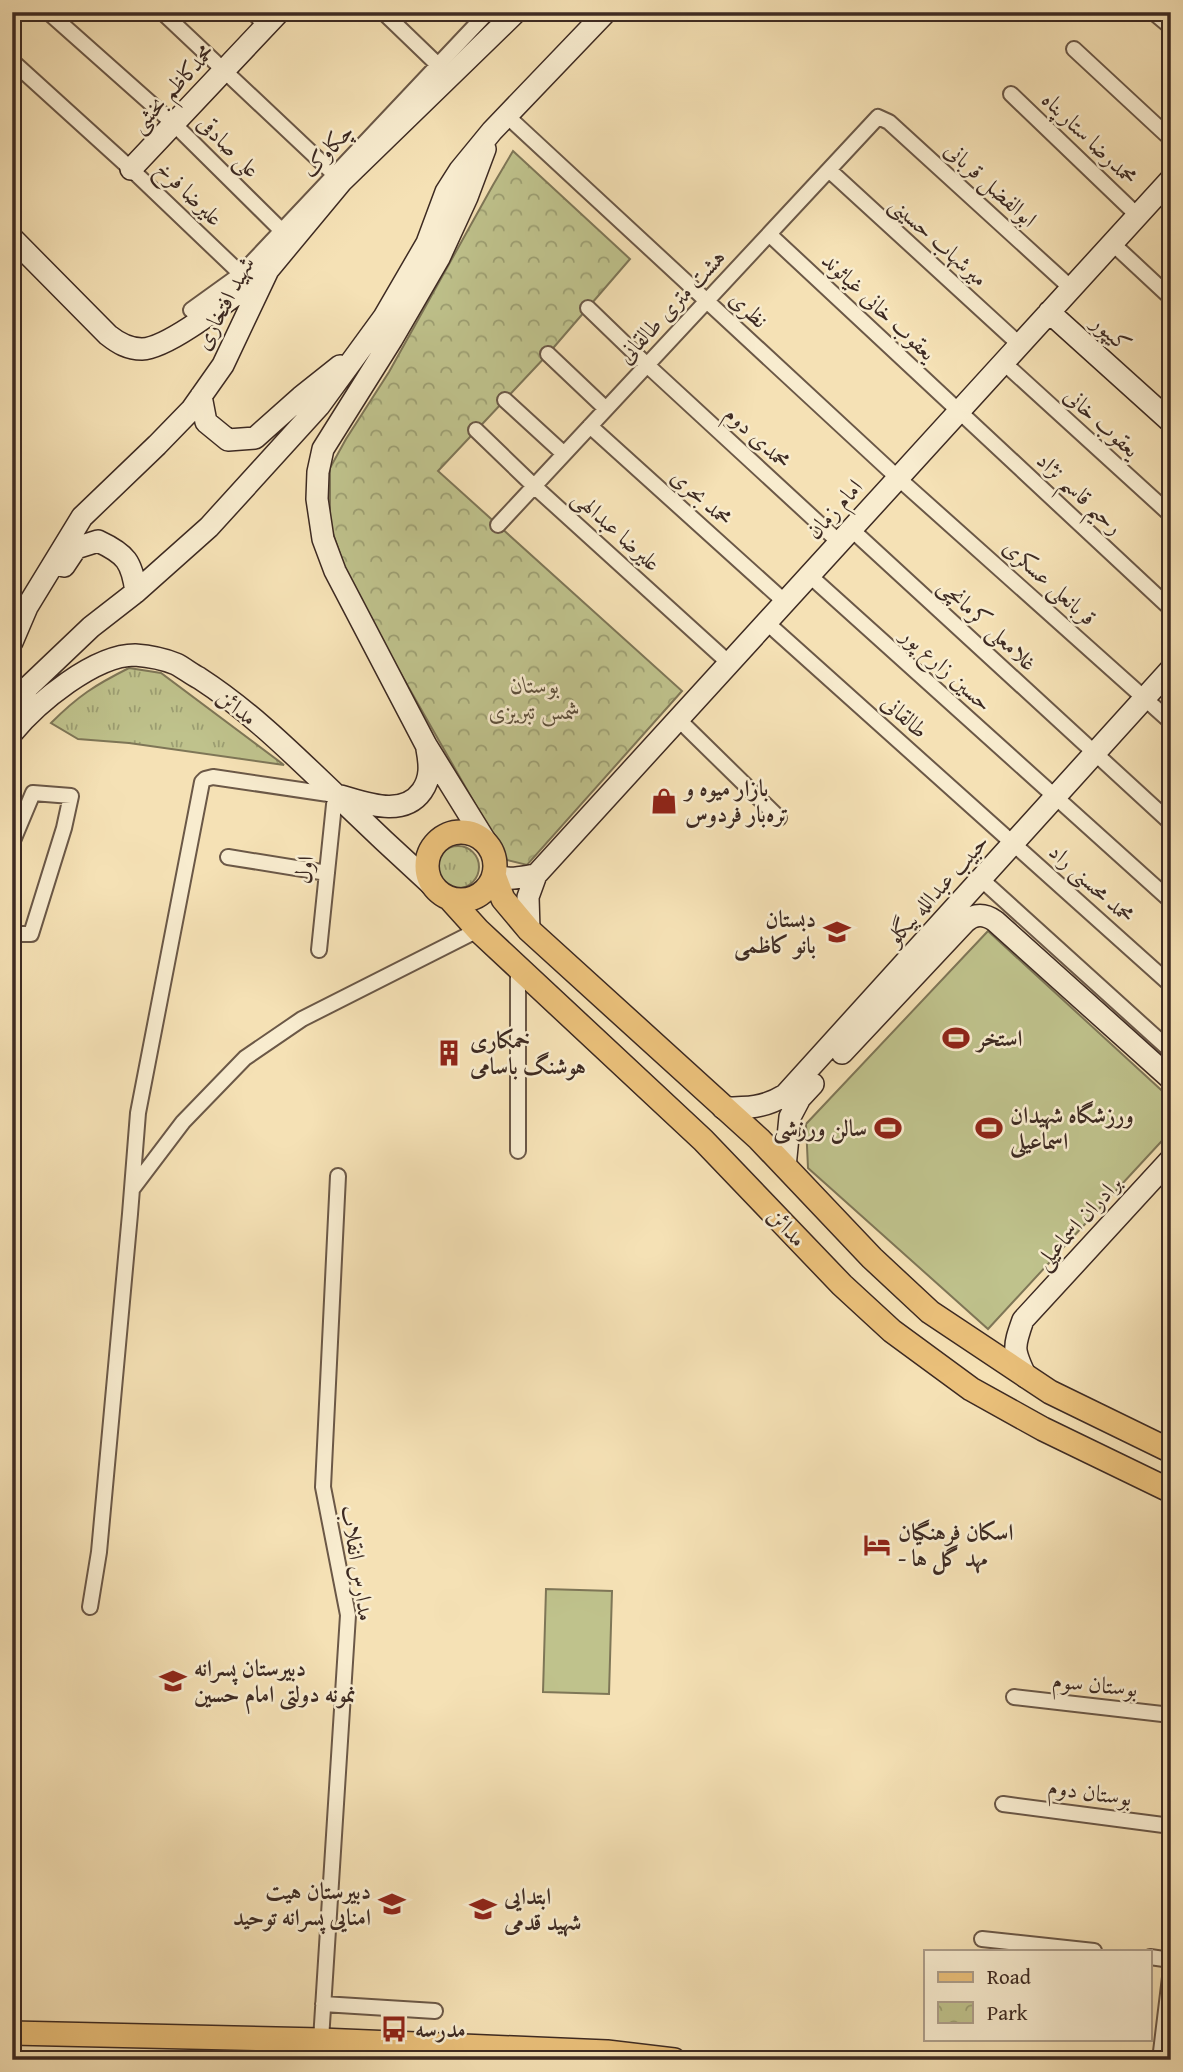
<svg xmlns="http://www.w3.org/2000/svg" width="1183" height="2072" font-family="'Gentium Book Plus',Amiri,serif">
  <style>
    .grass { fill: url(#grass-tufts); stroke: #7e7657; stroke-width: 2 }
    .park { fill: url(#park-crowns); stroke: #7e7657; stroke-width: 2 }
    .pitch { fill: #bfc28c; stroke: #7e7657; stroke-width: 2 }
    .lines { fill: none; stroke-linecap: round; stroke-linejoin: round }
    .street-casing { stroke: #6b5847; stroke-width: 18 }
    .secondary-casing { stroke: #3d2a22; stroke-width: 24 }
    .primary-casing { stroke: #3d2a22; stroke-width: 26 }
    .street { stroke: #f8eccf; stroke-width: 14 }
    .secondary { stroke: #f8eccf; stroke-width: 21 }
    .primary { stroke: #eac07a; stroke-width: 23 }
    .labels { text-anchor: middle; stroke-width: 5; stroke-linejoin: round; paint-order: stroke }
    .street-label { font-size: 23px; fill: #3d2a22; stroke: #f8eccf }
    .park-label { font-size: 23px; font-style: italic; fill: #5e503c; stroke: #f8eccf }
    .poi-label { font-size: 23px; font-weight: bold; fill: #3d2a22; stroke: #f8eccf; text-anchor: start }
  </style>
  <defs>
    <pattern id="grass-tufts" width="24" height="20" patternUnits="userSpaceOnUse" patternTransform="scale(1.75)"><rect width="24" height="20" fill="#bfc28c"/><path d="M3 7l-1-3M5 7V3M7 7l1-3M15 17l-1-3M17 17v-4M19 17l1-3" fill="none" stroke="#9c9e72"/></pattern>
    <pattern id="park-crowns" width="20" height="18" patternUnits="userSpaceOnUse" patternTransform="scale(1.75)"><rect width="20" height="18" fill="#bfc28c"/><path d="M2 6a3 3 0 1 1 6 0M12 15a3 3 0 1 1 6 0" fill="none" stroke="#9c9e72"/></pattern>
  </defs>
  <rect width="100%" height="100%" fill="#f5e1b5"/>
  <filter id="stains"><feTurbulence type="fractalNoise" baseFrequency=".00286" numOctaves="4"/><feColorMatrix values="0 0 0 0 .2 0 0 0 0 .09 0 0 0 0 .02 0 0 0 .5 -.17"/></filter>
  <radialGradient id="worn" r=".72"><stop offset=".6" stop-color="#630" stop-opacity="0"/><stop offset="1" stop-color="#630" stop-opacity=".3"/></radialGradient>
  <path class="grass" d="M 129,668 L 161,673 L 284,765 L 129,743 L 78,739 L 51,723 C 78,696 95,685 129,668 Z
    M437 867a21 21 0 1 1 42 0a21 21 0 1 1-42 0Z"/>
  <path class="park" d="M 513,151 L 630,259 L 548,354 L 438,471 L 682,691 L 527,865 L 507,860 L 352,588 L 330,525 L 330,468 L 346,439 L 389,372 L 493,185 Z"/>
  <path class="pitch" d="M 988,931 L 1171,1099 L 1171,1131 L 988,1329 L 808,1168 L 806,1124 Z
    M 546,1589 L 612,1591 L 609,1694 L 543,1692 Z"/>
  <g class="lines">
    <g class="street-casing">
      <path id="street" d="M 48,12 L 174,124 L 282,231
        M 162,12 L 335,175
        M 253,12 L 266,26
        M 383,12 L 438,65
        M 1153,12 L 1171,27
        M 12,18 L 18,12
        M 1074,49 L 1171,139
        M 12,61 L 131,169 L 241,274
        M 1011,94 L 1137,215
        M 507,116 L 898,478 L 1171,722
        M 829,170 L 1019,344
        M 769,234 L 1171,609
        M 1112,243 L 1171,298
        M 588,308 L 647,365 L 839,542
        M 191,310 L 241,274 L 488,12
        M 548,354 L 606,409
        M 1003,362 L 1171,515
        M 505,400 L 564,454
        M 590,426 L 785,602
        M 476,430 L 534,486 L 729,663
        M 498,525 L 878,117 L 889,122 L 1071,288
        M 851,529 L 1171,823
        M 809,575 L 1171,901
        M 766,622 L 1171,985
        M 678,719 L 779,818
        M 12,843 L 33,793 L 71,796 L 64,828 L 31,934 L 12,934
        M 228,857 L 327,873
        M 981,879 L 1171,1051
        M 518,1151 L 518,967
        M 133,1188 L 183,1122 L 245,1058 L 302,1019 L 478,930
        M 90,1607 L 99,1552 L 130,1214 L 138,1113 L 202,782 L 205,779 L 213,777 L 335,795 L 319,950
        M 1014,1697 L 1171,1715
        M 1003,1804 L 1171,1826
        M 982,1939 L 1094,1951
        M 1150,1957 L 1171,1960
        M 323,2004 L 435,2011
        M 321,2040 L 348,1615 L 323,1487 L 338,1176
        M 1160,2060 L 1171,1969"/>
    </g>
    <g class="secondary-casing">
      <path id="secondary" d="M 485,149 L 467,197 L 439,258 L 392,339 L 323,449 L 318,472 L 317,499 L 323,539 L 335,571 L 426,745 L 486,842
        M 131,169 L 279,12
        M 12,238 L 108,335 C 118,343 128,349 142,349 C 172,348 240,290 267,271
        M 1049,312 L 1171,422
        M 201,396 L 206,422 L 228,440 L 255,438 L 301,397 L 340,366
        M 64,566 L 76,548 L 98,541 C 126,554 132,562 136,592
        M 12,642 L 27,607 L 82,517 L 157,445 L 192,409 L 223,365 L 268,270 L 341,182 L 516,12
        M 12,711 L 28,687 L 91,627 L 136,592 L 209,527 L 319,406 L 384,317 L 427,243 L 446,192 L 460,170 L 492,131 L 606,12
        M 12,733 C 37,703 94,655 135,655 C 148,656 164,659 176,664 C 184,668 191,674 199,678 C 250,711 292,753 336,795 C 368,826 400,856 433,886
        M 341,796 C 366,803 403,818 422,791 C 431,778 430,765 427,749
        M 494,875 C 508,881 521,877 536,875
        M 529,930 L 528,897 L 536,875 L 1171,179
        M 842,1053 L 965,922 C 975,913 985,914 995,921 L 1171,1079
        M 723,1108 C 747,1108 764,1108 785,1095 L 1171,669
        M 785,1167 L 790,1117 L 800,1098 L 813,1084
        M 1026,1377 C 1013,1350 1013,1348 1023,1320 L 1171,1159"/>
    </g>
    <g class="primary-casing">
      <path id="primary" d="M427 866a34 34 0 1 1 68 0a34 34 0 1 1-68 0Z
        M 494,875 L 503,899 L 529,930 L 759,1139 L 872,1258 L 930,1312 L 1050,1392 L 1171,1451
        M 450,899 L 478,930 L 703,1140 L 842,1285 L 892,1331 L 971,1389 L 1043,1429 L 1171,1491
        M 12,2033 L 321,2040 L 607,2052 L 674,2060"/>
    </g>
    <use href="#street" class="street"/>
    <use href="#secondary" class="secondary"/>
    <use href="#primary" class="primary"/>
  </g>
  <defs>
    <g id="shop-bare" transform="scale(2.1)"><path d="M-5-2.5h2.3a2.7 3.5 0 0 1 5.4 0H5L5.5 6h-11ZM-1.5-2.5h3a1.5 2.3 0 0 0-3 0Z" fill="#8f2418" stroke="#f8eccf" stroke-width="2.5" paint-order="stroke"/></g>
    <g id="school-bare" transform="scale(2.1)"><path d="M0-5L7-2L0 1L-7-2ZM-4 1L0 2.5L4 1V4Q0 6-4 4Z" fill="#8f2418" stroke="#f8eccf" stroke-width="2.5" paint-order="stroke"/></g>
    <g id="stadium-bare" transform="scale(2.1)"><path d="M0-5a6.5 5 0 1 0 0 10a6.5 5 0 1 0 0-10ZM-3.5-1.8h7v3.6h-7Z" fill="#8f2418" stroke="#f8eccf" stroke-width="2.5" paint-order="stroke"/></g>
    <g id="building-bare" transform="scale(2.1)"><path d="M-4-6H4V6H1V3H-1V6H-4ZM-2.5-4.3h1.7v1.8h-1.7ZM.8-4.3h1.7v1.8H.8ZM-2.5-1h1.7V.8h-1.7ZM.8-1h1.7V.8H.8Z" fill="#8f2418" stroke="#f8eccf" stroke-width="2.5" paint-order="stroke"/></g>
    <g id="hotel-bare" transform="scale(2.1)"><path d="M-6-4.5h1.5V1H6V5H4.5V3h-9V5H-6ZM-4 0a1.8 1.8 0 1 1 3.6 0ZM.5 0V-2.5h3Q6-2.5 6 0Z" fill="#8f2418" stroke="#f8eccf" stroke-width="2.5" paint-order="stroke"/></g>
    <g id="bus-bare" transform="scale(2.1)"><path d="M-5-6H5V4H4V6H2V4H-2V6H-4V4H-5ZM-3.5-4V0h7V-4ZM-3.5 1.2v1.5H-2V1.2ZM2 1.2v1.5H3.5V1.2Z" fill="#8f2418" stroke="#f8eccf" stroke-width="2.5" paint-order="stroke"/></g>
  </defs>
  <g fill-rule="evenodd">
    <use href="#shop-bare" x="664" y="801"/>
    <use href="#school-bare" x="837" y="932"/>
    <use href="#stadium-bare" x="956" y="1038"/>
    <use href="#building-bare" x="449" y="1053"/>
    <use href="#stadium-bare" x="888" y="1128"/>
    <use href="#stadium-bare" x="989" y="1128"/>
    <use href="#hotel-bare" x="877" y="1545"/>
    <use href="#school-bare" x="173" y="1681"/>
    <use href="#school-bare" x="392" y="1904"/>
    <use href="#school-bare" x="483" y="1909"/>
    <use href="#bus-bare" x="394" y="2029"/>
  </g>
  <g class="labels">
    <g class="street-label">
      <text transform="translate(172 88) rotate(-47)" y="8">محمدکاظم بخشی</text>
      <text transform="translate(1090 138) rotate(44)" y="8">محمدرضا ستارپناه</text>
      <text transform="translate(229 146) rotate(45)" y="8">علی صادقی</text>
      <text transform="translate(327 150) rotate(-47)" y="8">چکاوک</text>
      <text transform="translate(991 184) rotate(42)" y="8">ابوالفضل قربانی</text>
      <text transform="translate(190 193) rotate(44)" y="8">علیرضا فرخ</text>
      <text transform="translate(939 241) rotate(42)" y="8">میرشهاب حسینی</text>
      <text transform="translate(224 303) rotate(-62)" y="8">شهید افتخاری</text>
      <text transform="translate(671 306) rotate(-47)" y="8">هشت متری طالقانی</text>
      <text transform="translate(879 306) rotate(43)" y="8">یعقوب خانی غیاثوند</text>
      <text transform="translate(749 309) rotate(43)" y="8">نظری</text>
      <text transform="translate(1112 333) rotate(42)" y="8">کیپور</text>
      <text transform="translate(1102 422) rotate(42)" y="8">یعقوب خانی</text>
      <text transform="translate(758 437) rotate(43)" y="8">محمدی دوم</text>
      <text transform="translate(1080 493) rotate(43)" y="8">رحیم قاسم نژاد</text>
      <text transform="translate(702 497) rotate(42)" y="8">محمد بحری</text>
      <text transform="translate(834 509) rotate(-48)" y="8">امام زمان</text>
      <text transform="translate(617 530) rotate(42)" y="8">علیرضا عبدالهی</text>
      <text transform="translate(1050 582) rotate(42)" y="8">قربانعلی عسکری</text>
      <text transform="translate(988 624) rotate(43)" y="8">غلامعلی کرمانچی</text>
      <text transform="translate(947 669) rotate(42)" y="8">حسین زارع پور</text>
      <text transform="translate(237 707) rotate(38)" y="8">مدائن</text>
      <text transform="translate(905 716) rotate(42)" y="8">طالقانی</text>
      <text transform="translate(304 870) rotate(-84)" y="8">اول</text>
      <text transform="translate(1092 883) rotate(42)" y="8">محمد محسنی راد</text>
      <text transform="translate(937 889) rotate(-48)" y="8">حبیب عبدالله بیگلو</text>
      <text transform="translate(1078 1222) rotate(-48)" y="8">برادران اسماعیلی</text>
      <text transform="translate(787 1227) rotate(46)" y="8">مدائن</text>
      <text transform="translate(358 1563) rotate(81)" y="8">مدارس انقلاب</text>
      <text transform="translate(1095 1684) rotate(6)" y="8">بوستان سوم</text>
      <text transform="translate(1090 1792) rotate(8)" y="8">بوستان دوم</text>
    </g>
    <g class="park-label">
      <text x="535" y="693">بوستان<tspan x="535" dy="26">شمس تبریزی</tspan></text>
    </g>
    <g class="poi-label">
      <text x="685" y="796">بازار میوه و<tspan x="685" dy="26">تره‌بار فردوس</tspan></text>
      <text x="816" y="927" text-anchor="end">دبستان<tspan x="816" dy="26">بانو کاظمی</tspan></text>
      <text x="977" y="1046">استخر</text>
      <text x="470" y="1048">خمکاری<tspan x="470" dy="26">هوشنگ باسامی</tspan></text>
      <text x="1010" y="1123">ورزشگاه شهیدان<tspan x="1010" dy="26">اسماعیلی</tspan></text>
      <text x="867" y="1136" text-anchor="end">سالن ورزشی</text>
      <text x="898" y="1540">اسکان فرهنگیان<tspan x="898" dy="26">- مهد گل ها</tspan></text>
      <text x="194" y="1676">دبیرستان پسرانه<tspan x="194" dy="26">نمونه دولتی امام حسین</tspan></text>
      <text x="371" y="1899" text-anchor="end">دبیرستان هیت<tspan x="371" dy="26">امنایی پسرانه توحید</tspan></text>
      <text x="504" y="1904">ابتدایی<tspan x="504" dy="26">شهید قدمی</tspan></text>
      <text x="415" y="2037">مدرسه</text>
    </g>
  </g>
  <rect width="1183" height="2072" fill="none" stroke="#f5e1b5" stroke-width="42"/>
  <rect x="14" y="14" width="1155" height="2044" fill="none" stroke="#3d2a22" stroke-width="3.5"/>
  <rect x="21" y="21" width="1141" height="2030" fill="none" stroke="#3d2a22" stroke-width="2"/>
  <rect x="924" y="1950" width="228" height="91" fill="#f8eccf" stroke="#ad9e8a" stroke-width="2"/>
  <rect x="938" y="1972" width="35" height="10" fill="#eac07a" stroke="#ad9e8a" stroke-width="2"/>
  <text x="987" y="1984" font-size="21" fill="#3d2a22">Road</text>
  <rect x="938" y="2002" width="35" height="21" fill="url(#park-crowns)" stroke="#ad9e8a" stroke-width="2"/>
  <text x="987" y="2020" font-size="21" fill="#3d2a22">Park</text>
  <rect width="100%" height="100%" filter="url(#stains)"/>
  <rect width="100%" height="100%" fill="url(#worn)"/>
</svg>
